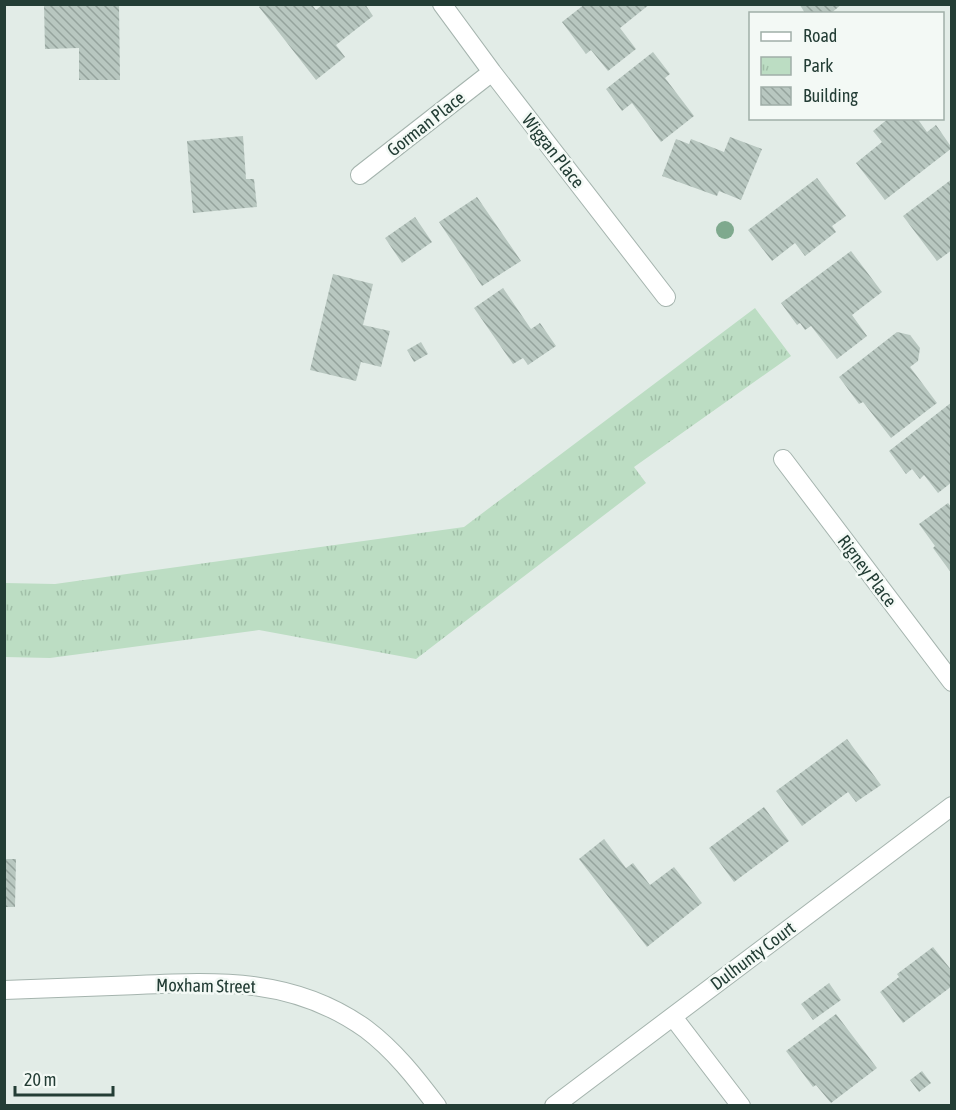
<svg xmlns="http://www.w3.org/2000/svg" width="956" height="1110" font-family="'Asap Condensed',sans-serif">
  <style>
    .park { fill: url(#park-tufts) }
    .building { fill: url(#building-back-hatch) }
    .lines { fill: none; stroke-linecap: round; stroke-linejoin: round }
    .street-casing { stroke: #a5b4ae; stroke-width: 20 }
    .street { stroke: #fff; stroke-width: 18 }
    .tree { fill: #7fa98e }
    .labels { text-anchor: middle; stroke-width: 5; stroke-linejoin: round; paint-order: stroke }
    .street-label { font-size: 18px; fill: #233d35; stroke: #f3f9f5 }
  </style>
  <defs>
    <pattern id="park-tufts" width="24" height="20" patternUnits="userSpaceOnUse" patternTransform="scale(1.5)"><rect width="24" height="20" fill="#bcddc3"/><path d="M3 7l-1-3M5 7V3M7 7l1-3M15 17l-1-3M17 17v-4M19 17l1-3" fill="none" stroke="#a1bfa8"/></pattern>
    <pattern id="building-back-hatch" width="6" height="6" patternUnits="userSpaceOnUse" patternTransform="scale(1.5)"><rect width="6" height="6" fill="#b8c7c0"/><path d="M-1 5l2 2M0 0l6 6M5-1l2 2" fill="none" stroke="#95a39d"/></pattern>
  </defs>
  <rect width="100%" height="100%" fill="#e2ece7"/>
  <path class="park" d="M 755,308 L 791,356 L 634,467 L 646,483 L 416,659 L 259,630 L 50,658 L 5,657 L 5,583 L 55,584 L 464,527 Z"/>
  <path class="building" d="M 262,4 L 314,4 L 313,6 L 316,10 L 323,4 L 365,4 L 373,16 L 336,45 L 345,57 L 316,80 L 259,7 Z
    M 585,4 L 650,4 L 620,28 L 636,49 L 608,71 L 591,50 L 586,54 L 562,22 Z
    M 799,4 L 842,4 L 830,14 L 806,14 Z
    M 44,5 L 119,5 L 120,80 L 79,80 L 79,48 L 45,49 Z
    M 653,52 L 670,74 L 665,78 L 694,116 L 661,142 L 632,103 L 622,111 L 606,89 Z
    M 889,118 L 917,118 L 927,132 L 936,125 L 952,148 L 885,200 L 856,163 L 882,142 L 873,131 Z
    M 243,136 L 246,179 L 254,179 L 257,207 L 193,213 L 187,141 Z
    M 730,137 L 762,149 L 741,200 L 719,191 L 717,196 L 662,176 L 676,139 L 689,144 L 691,139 L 724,152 Z
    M 817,178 L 846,216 L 832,226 L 836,232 L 805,256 L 795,243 L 772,261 L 748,230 Z
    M 952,179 L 952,233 L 950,234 L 952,236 L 952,250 L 937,261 L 903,216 Z
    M 477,197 L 521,261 L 482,286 L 439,222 Z
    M 415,217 L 432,242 L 402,263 L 385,238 Z
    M 851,251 L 882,292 L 852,315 L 867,336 L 837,359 L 811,326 L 805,330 L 800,323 L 797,325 L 781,303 Z
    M 333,274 L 373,284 L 363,325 L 390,331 L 381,367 L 361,362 L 356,381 L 310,370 Z
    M 503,288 L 531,329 L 540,323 L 556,346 L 528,365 L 523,358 L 513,364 L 474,308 Z
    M 897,332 L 910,335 L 920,348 L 918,361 L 910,367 L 937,403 L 891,438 L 863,402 L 859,404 L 839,377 Z
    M 421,342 L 428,354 L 414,362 L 407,350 Z
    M 952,402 L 952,482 L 938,493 L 924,475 L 920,479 L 912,469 L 906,474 L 889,451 Z
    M 948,503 L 952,508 L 952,574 L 933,548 L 935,546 L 919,524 Z
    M 847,739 L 881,785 L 856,802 L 848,792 L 802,826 L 776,791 Z
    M 764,807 L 789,841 L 734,882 L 709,848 Z
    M 604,839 L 626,868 L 633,863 L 650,885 L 674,867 L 702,903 L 647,947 L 579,859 Z
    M 4,859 L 16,859 L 15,907 L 4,907 Z
    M 933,947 L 952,971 L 952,986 L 903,1023 L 880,992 L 899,977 L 897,974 Z
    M 829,983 L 841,1000 L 813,1020 L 801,1004 Z
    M 836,1014 L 877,1068 L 831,1103 L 816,1085 L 813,1087 L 786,1051 Z
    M 922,1071 L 931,1083 L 919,1092 L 910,1080 Z"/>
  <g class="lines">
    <g class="street-casing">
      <path id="street" d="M 442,4 L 492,72 L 666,297
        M 360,175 L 492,72
        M 783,459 L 952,682
        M 4,990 C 49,988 93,987 137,985 C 220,981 295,978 366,1029 C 394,1050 416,1078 437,1106
        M 673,1017 L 741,1106
        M 554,1106 L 952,806"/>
    </g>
    <use href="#street" class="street"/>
  </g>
  <circle class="tree" cx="725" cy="230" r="9"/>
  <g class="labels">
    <g class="street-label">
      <text transform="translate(426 124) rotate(-38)" y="6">Gorman Place</text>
      <text transform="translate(553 151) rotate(52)" y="6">Wiggan Place</text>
      <text transform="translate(867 571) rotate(53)" y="6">Rigney Place</text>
      <text transform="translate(753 956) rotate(-37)" y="6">Dulhunty Court</text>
      <text transform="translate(206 986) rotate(1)" y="6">Moxham Street</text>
    </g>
  </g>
  <rect width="956" height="1110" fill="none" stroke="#233d35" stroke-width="12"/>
  <rect x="749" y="12" width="195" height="108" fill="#f3f9f5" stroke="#a0aea8" stroke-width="1.5"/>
  <rect x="761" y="32" width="30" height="9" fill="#ffffff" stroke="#a0aea8" stroke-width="1.5"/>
  <text x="803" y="42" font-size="18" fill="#233d35">Road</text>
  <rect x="761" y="57" width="30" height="18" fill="url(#park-tufts)" stroke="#a0aea8" stroke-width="1.5"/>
  <text x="803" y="72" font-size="18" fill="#233d35">Park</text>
  <rect x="761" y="87" width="30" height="18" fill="url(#building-back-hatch)" stroke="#a0aea8" stroke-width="1.5"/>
  <text x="803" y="102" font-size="18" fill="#233d35">Building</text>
  <path d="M15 1086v9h98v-9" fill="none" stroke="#233d35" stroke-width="3"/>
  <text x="24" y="1086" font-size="18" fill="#233d35" stroke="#f3f9f5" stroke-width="4.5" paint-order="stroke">20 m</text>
</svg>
